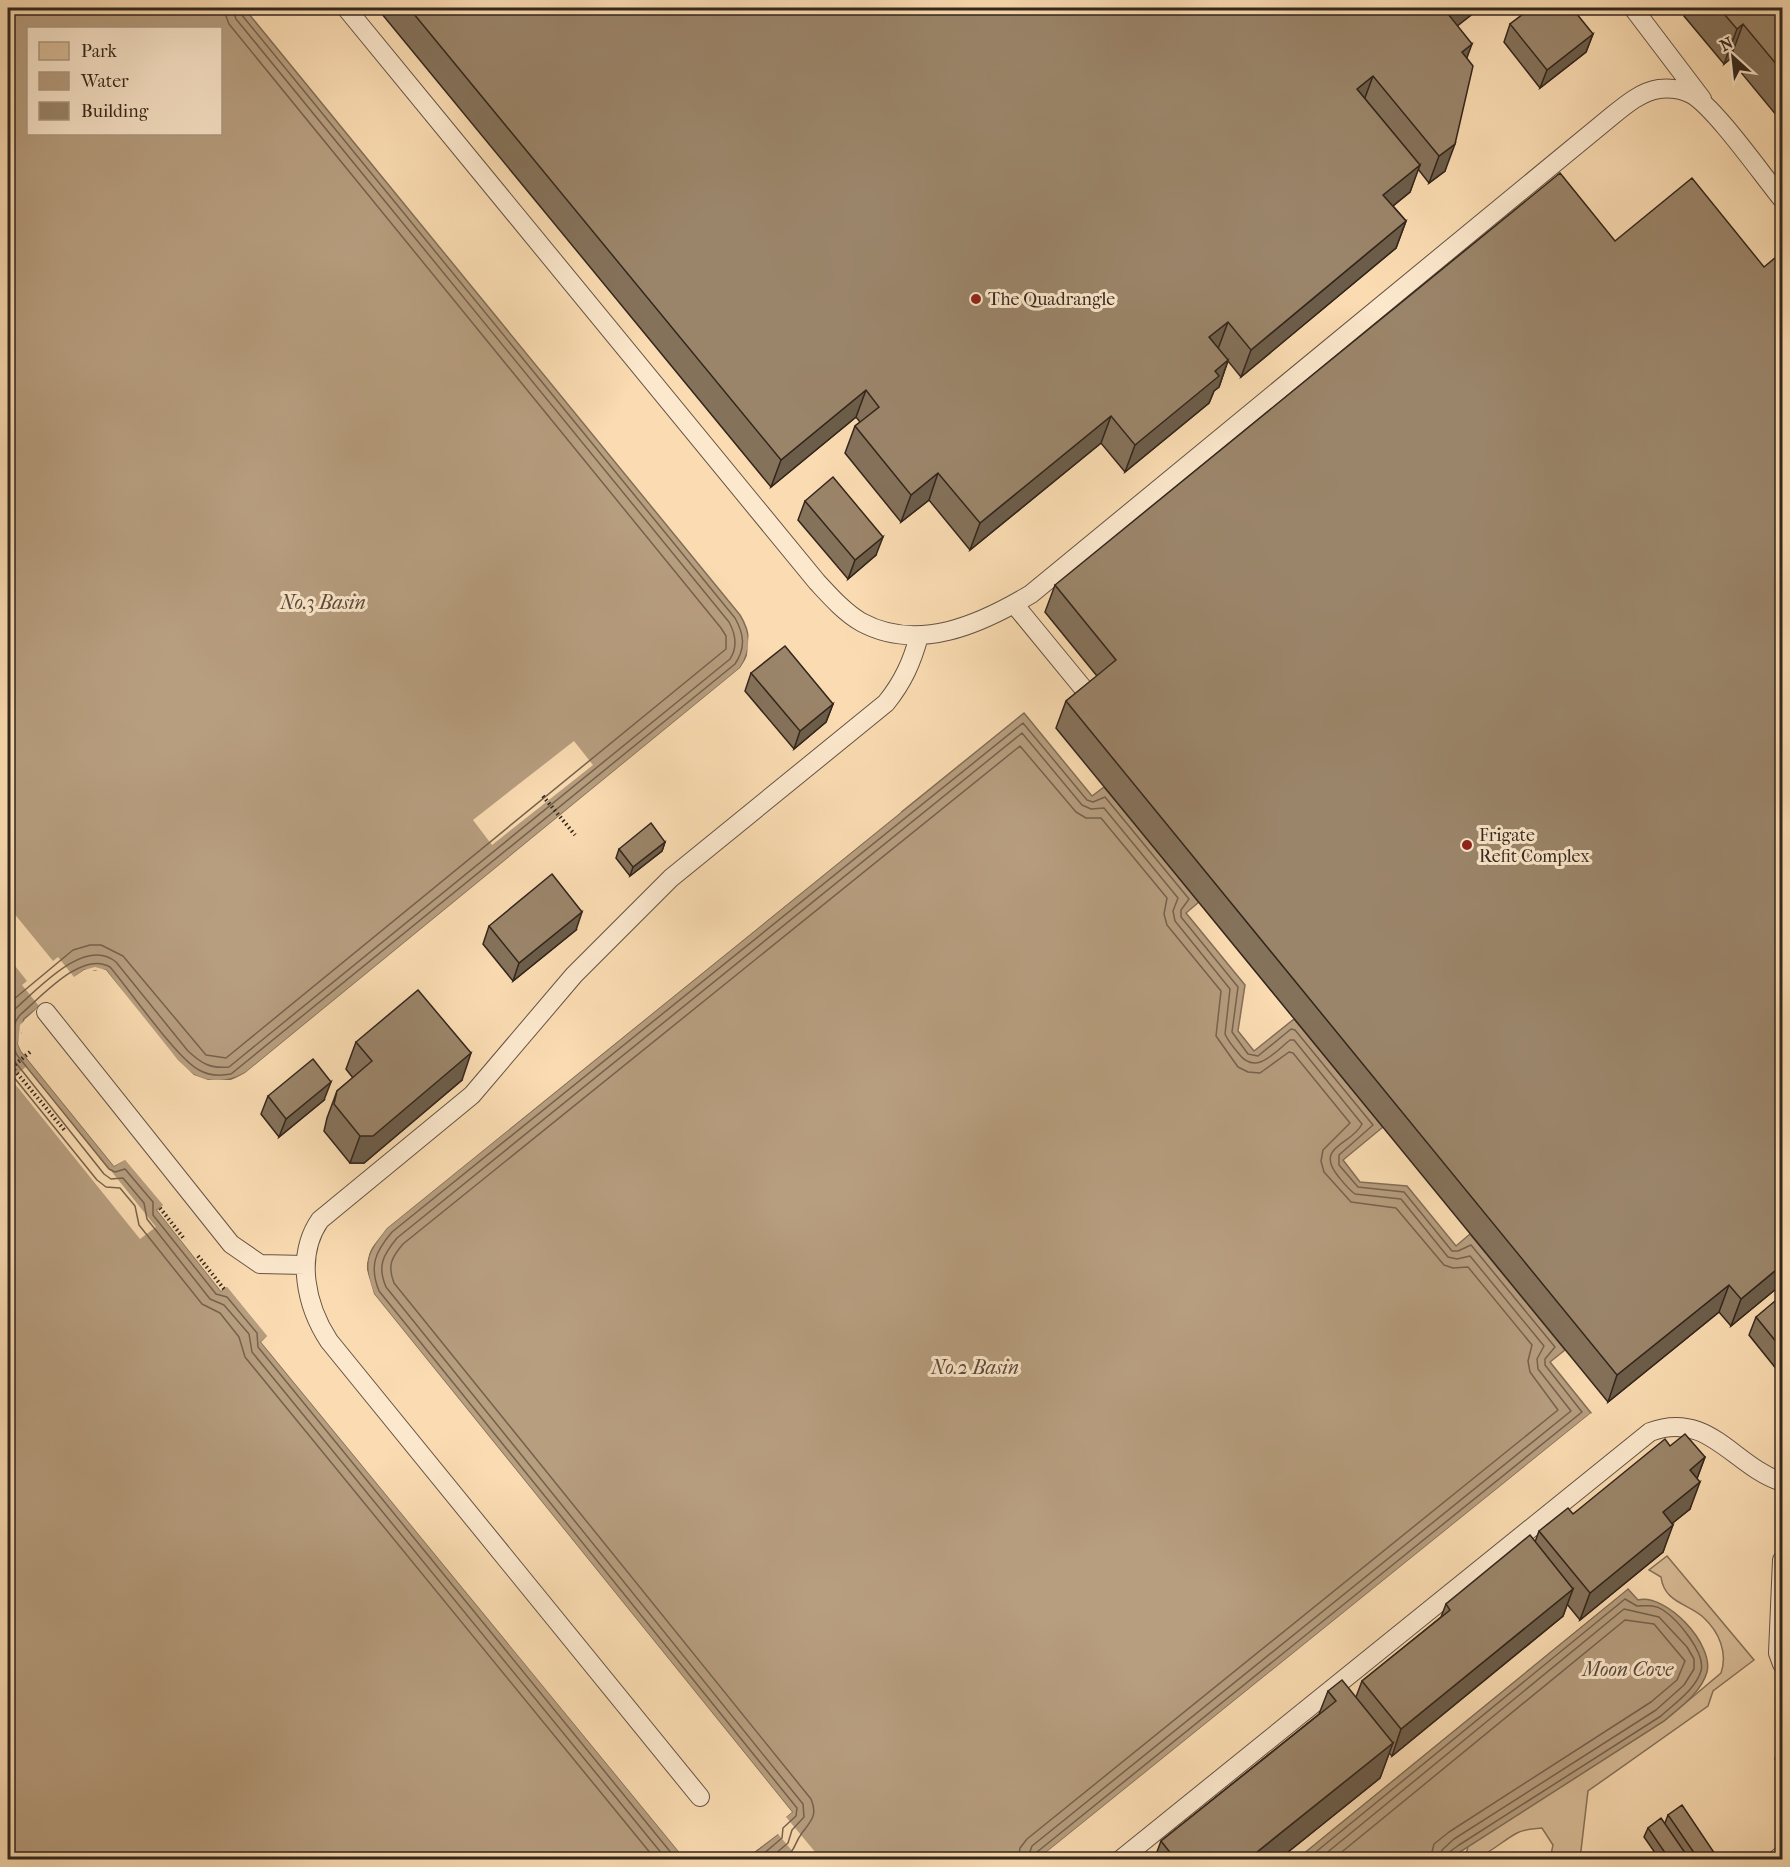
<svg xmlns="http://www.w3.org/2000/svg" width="1790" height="1867" font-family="'IM FELL French Canon',serif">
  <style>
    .green { fill: #d9bd98; stroke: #86725a; stroke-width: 1.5 }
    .water { fill: #b79e7f; stroke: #826e57; stroke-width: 1.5; fill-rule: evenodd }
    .pier { fill: #fbdcb2 }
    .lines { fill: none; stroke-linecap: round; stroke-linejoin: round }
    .shore { stroke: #75624e; stroke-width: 1.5 }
    .lane-casing { stroke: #655442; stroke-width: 20 }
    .path { stroke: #33261c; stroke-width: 4; stroke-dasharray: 1.5 3; stroke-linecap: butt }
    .lane { stroke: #fce8cd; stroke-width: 18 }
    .wall { fill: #85725b; stroke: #33261c; stroke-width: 1.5 }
    .shaded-wall { fill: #6c5d4a; stroke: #33261c; stroke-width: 1.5 }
    .building { fill: #9b856a; stroke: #33261c; stroke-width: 1.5 }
    .poi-dot { fill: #8f2418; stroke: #fce8cd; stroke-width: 2 }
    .labels { text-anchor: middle; stroke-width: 6; stroke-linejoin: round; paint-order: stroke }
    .poi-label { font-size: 18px; fill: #33261c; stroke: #fce8cd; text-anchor: start }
    .water-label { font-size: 20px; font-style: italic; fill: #5b4a3a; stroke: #fce8cd }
  </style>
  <rect width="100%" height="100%" fill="#fbdcb2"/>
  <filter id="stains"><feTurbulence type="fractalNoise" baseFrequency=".00333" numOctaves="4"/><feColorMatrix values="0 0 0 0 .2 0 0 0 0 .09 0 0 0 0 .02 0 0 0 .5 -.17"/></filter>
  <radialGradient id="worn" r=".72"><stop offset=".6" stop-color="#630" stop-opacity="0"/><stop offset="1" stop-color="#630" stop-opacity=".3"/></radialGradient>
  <path class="green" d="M 1667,1556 L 1754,1660 L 1713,1691 L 1708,1706 L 1588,1791 L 1580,1859 L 1550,1859 L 1553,1845 L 1542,1828 C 1534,1829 1524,1829 1517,1833 C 1500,1842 1485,1859 1465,1860 L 1468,1846 L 1664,1721 L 1721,1673 C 1728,1653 1719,1632 1704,1618 C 1690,1604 1664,1603 1661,1577 L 1649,1570 Z"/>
  <path class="water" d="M 8,8 L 244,8 L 740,615 C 751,633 752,649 740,668 L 245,1073 C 229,1082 213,1084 196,1076 C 175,1065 124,993 106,970 L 84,970 L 24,1019 L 18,1044 L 21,1051 L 114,1166 L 125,1159 L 164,1205 L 157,1210 L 221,1291 L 227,1286 L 268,1336 L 261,1342 L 685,1859 L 8,1859 ZM 28,28 L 220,28 L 220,134 L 28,134 Z
    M 1024,713 L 1092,796 L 1104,787 L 1199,902 L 1186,913 L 1245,985 L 1238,1031 L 1254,1051 L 1294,1019 L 1383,1127 L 1343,1160 L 1360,1182 L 1407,1186 L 1456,1246 L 1470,1234 L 1565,1350 L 1550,1362 L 1591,1413 L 1038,1859 L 746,1859 L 778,1834 L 773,1827 L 792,1812 L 374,1294 C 362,1263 367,1252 387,1228 Z
    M 1628,1589 L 1638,1600 C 1666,1593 1714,1644 1707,1672 C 1701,1693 1680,1707 1664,1721 L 1449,1859 L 1297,1859 Z"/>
  <path class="pier" d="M 749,629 L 752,633 L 750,658 L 742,670 L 247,1076 L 234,1083 L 207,1083 L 192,1077 L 176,1062 L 104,973 L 95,970 L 86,973 L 26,1021 L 21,1034 L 24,1050 L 115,1162 L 127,1157 L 166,1203 L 166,1207 L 161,1211 L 222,1287 L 229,1284 L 270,1335 L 265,1342 L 688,1858 L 685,1859 L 261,1342 L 267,1336 L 227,1287 L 221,1291 L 157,1210 L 163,1205 L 125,1160 L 114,1166 L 21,1051 L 18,1044 L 20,1025 L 39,1006 L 22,985 L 27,981 L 8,957 L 8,906 L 53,961 L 58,957 L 74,977 L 84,970 L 95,967 L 106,970 L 178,1060 L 194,1075 L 208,1080 L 232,1080 L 245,1073 L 740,668 L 747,657 Z
    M 574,741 L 593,765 L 492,845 L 473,820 Z
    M 899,810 L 901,812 L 387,1228 L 370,1250 L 366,1267 L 374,1294 L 792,1812 L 786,1817 L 821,1859 L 799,1859 L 778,1834 L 743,1860 L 774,1834 L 771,1826 L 788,1811 L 371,1296 L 363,1267 L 367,1249 L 385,1226 Z
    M 27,1066 L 156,1227 L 140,1239 L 11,1079 Z
    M 1591,1413 L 1592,1417 L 1042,1860 L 1038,1859 Z
    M 1627,1586 L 1627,1589 L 1294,1860 L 1295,1857 Z"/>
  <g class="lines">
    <path class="shore" d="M 240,8 L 241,14 L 735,618 C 744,634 746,648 735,664 L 231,1074 C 220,1076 209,1076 199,1070 C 177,1059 129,989 110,967 C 82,950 41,997 20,1015 C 10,1027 10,1042 17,1055 L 109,1169 L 115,1172 L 125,1169 L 153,1202 L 153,1215 L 216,1294 L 227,1297 L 257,1333 L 258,1347 L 677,1860
      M 8,1004 L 73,950 L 90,945 L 101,945 L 123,956 L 206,1055 L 226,1058 L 726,649 L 726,636 L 721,628 L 229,24 L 223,8
      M 8,1019 L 15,1009 C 38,989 85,936 116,962 L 188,1051 C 201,1063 210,1069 229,1067 L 730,659 C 738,647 736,635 729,622 L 236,19 L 232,8
      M 8,1053 L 104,1174 L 111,1179 L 123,1178 L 144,1203 L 147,1219 L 210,1299 L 224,1305 L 249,1334 L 252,1352 L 667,1860
      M 8,1070 L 97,1180 L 106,1187 L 120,1188 L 135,1206 L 139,1225 L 202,1304 L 220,1313 L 239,1337 L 245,1357 L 656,1860
      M 756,1860 L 782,1838 L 783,1828 L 796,1816 L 797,1808 L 379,1291 C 369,1266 375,1252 392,1232 L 1023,723 L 1087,800 L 1093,802 L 1105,797 L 1189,899 L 1181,910 L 1181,917 L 1238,987 L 1232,1032 L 1248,1054 L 1258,1056 L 1291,1029 L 1295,1030 L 1373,1125 L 1339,1155 L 1339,1165 L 1358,1187 L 1404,1192 L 1452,1251 L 1458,1251 L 1471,1245 L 1555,1347 L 1545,1359 L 1545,1365 L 1582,1412 L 1037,1852 L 1034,1860
      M 768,1860 L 788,1843 L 792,1830 L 804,1817 L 803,1804 L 386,1287 C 377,1266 383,1255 397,1238 L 1022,733 L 1082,805 L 1091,809 L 1104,808 L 1178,898 L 1173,911 L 1175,921 L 1230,989 L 1225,1034 C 1228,1041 1234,1048 1239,1054 C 1256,1076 1275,1052 1290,1040 L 1294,1040 L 1362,1124 C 1352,1145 1314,1146 1338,1176 C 1343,1182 1348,1189 1355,1194 L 1401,1199 L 1448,1257 L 1457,1259 L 1470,1256 L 1544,1346 L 1537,1359 L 1538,1369 L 1571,1411 L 1032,1846 L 1027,1860
      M 783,1860 C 798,1847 793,1845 802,1833 C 811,1821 818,1815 811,1799 L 394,1283 C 387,1265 392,1257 403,1244 L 1020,746 L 1076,812 L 1086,818 L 1101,818 L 1167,898 L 1164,914 L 1167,925 L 1221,991 L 1216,1036 L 1238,1067 L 1248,1072 L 1260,1073 L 1289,1052 L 1293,1053 L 1350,1123 L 1323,1150 L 1321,1161 L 1324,1172 L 1351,1202 L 1396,1208 L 1444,1265 L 1453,1268 L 1468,1267 L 1532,1345 L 1528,1361 L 1530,1372 L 1558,1410 L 1027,1839 L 1020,1848 L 1018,1860
      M 1306,1860 L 1625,1599 L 1637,1606 C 1646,1606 1654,1604 1663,1610 C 1678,1620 1706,1653 1701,1671 C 1695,1690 1675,1703 1661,1716 L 1459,1845 L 1448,1853 L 1447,1860
      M 1318,1860 L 1624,1609 L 1659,1617 L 1687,1647 L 1694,1659 L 1694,1669 L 1684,1685 L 1656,1710 L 1454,1839 L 1442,1850 L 1439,1860
      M 1332,1860 L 1625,1620 L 1654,1624 L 1685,1661 L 1677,1680 L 1651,1702 L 1449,1832 L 1434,1844 L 1430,1860"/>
    <g class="lane-casing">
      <path id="lane" d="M 346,8 L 817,582 C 830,596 844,612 861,622 C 918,653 981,624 1031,594 L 1607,120 C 1622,108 1639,92 1659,89 C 1669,88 1681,89 1691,94 C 1714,106 1763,176 1782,199
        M 1633,8 L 1702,99
        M 1014,604 L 1092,699
        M 46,1012 L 231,1244 L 260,1264 L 305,1265
        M 1782,1560 L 1778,1653 L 1782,1664
        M 700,1797 L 329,1341 C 306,1306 295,1256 320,1220 L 472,1095 L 574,975 L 671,878 L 886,703 C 903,682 912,662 919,636
        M 1120,1860 L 1650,1432 C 1709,1410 1733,1466 1782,1482
        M 1776,1860 L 1782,1855"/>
    </g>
    <path class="path" d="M 543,796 L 575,835
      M 30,1052 L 12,1067 L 66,1132
      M 160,1208 L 185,1240
      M 198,1256 L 224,1289"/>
    <use href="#lane" class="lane"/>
  </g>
  <path class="wall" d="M 377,8 L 1480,8 L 1457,26 L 1467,59 L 1445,171 L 1429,183 L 1418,169 L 1410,192 L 1393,206 L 1406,221 L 1396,248 L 1241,377 L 1228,361 L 1219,387 L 1214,391 L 1209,403 L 1125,472 L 1101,443 L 970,550 L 929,500 L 901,522 L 845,453 L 855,426 L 860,422 L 856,417 L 771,487 Z
    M 1686,8 L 1782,8 L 1782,122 L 1730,59 L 1724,64 L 1684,16 L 1687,9 Z
    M 1510,24 L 1593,34 L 1586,52 L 1540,88 L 1504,42 Z
    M 805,501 L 876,555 L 848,579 L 798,520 Z
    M 1055,585 L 1782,1284 L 1731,1326 L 1719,1312 L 1608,1402 L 1056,728 L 1066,701 L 1097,676 L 1045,612 Z
    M 751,673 L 833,704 L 826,722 L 794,749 L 745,691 Z
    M 665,842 L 662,851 L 630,876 L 616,858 L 619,849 Z
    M 489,926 L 576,930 L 513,981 L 483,944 Z
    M 356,1042 L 462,1080 L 364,1163 L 350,1163 L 324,1131 L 327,1118 L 337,1091 L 353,1078 L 346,1069 Z
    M 268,1096 L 324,1100 L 279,1137 L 261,1114 Z
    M 1782,1295 L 1782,1376 L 1749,1335 L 1756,1317 L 1779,1306 Z
    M 1670,1446 L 1705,1457 L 1697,1478 L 1690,1509 L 1672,1523 L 1663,1552 L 1580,1620 L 1567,1604 L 1563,1616 L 1392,1756 L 1389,1753 L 1380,1778 L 1278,1860 L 1154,1860 L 1161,1841 L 1319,1714 L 1328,1691 L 1356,1697 L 1362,1681 L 1441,1617 L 1446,1604 L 1535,1542 L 1539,1531 L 1573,1514 Z
    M 1782,1746 L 1782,1770 L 1775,1759 L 1778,1750 Z
    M 1668,1815 L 1719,1860 L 1660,1860 L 1644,1837 L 1648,1828 L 1665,1823 Z"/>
  <path class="shaded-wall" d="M 1456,8 L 1480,8 L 1438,41 L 1448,14 Z
    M 1743,24 L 1730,59 L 1724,64 L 1737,29 Z
    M 1593,34 L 1586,52 L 1540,88 L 1547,70 Z
    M 1472,44 L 1462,71 L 1462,52 Z
    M 1373,76 L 1363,103 L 1357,89 Z
    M 1455,144 L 1445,171 L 1429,183 L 1439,156 Z
    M 1420,165 L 1410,192 L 1373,222 L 1383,195 Z
    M 1406,221 L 1396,248 L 1241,377 L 1251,350 Z
    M 1228,322 L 1218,349 L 1209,337 Z
    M 1228,360 L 1219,387 L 1214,391 L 1209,403 L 1125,472 L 1135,445 L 1215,371 Z
    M 866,390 L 856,417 L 771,487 L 781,460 Z
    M 1111,416 L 1101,443 L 970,550 L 980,523 Z
    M 938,473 L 929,500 L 901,522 L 911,495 Z
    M 883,537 L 876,555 L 848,579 L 855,560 Z
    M 833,704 L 826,722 L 794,749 L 800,731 Z
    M 665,842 L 662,851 L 630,876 L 633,867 Z
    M 582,912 L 576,930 L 513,981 L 519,963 Z
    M 471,1053 L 462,1080 L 364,1163 L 350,1163 L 360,1136 Z
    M 331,1082 L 324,1100 L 279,1137 L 286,1119 Z
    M 1782,1265 L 1782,1284 L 1731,1326 L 1741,1299 Z
    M 1729,1285 L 1719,1312 L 1608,1402 L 1617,1375 Z
    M 1705,1457 L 1695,1484 L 1690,1470 Z
    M 1700,1482 L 1690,1509 L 1653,1539 L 1663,1512 Z
    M 1673,1525 L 1663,1552 L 1580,1620 L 1590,1593 Z
    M 1573,1589 L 1563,1616 L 1392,1756 L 1401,1729 Z
    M 1393,1743 L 1380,1778 L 1278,1860 L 1247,1860 Z"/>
  <path class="building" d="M 409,8 L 1456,8 L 1448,14 L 1472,44 L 1462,52 L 1473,66 L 1455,144 L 1439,156 L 1373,76 L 1357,89 L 1420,165 L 1383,195 L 1406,221 L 1251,350 L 1228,322 L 1209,337 L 1228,360 L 1215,371 L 1219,376 L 1135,445 L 1111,416 L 980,523 L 938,473 L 911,495 L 855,426 L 879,407 L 866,390 L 781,460 Z
    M 1531,8 L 1572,8 L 1593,34 L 1547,70 L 1510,24 Z
    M 1719,8 L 1782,8 L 1782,71 L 1743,24 L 1737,29 Z
    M 1560,173 L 1615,241 L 1692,178 L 1764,267 L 1782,252 L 1782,1265 L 1741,1299 L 1729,1285 L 1617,1375 L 1066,701 L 1116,660 L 1055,585 Z
    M 833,477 L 883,537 L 855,560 L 805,501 Z
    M 785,646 L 833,704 L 800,731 L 751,673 Z
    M 651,823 L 665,842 L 633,867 L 619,849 Z
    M 552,874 L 582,912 L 519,963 L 489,926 Z
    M 418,990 L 471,1053 L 373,1136 L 360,1136 L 334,1104 L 337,1091 L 372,1061 L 356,1042 Z
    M 313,1059 L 331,1082 L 286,1119 L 268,1096 Z
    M 1775,1301 L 1782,1310 L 1782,1349 L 1756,1317 Z
    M 1685,1434 L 1705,1457 L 1690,1470 L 1700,1482 L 1663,1512 L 1673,1525 L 1590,1593 L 1539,1531 L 1568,1508 L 1573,1514 L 1665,1439 L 1670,1446 Z
    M 1530,1535 L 1573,1589 L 1401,1729 L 1362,1681 L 1450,1610 L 1446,1604 Z
    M 1342,1680 L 1393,1743 L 1247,1860 L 1176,1860 L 1161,1841 L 1336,1701 L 1328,1691 Z
    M 1782,1746 L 1782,1756 L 1778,1750 Z
    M 1682,1805 L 1719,1860 L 1699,1860 L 1668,1815 Z
    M 1661,1818 L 1690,1860 L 1670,1860 L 1648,1828 Z"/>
  <g class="poi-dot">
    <circle cx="976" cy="299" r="6"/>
    <circle cx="1467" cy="845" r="6"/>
  </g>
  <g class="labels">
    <g class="poi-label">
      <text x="988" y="305">The Quadrangle</text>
      <text x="1479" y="841">Frigate<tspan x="1479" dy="21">Refit Complex</tspan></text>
    </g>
    <g class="water-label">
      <text x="323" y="609">No.3 Basin</text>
      <text x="975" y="1374">No.2 Basin</text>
      <text x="1628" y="1676">Moon Cove</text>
    </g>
  </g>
  <rect width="1790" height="1867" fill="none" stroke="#fbdcb2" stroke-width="30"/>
  <rect x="9" y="9" width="1772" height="1849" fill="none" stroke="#33261c" stroke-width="3"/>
  <rect x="15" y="15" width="1760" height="1837" fill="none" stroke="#33261c" stroke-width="1.5"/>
  <rect x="27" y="27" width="195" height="108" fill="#fce8cd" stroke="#ac9a86" stroke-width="1.5"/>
  <rect x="39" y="42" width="30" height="18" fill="#d9bd98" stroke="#ac9a86" stroke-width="1.5"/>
  <text x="81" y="57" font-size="18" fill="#33261c">Park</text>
  <rect x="39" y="72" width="30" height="18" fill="#b79e7f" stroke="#ac9a86" stroke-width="1.5"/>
  <text x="81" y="87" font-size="18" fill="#33261c">Water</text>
  <rect x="39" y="102" width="30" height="18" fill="#9b856a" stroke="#ac9a86" stroke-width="1.5"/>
  <text x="81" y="117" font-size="18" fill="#33261c">Building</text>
  <g transform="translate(1733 57) rotate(333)" stroke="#fce8cd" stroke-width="4.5" paint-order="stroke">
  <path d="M0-4.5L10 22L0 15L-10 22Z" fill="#33261c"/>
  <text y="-9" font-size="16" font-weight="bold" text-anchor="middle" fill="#33261c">N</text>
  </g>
  <rect width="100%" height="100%" filter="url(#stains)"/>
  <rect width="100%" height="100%" fill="url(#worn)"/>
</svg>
